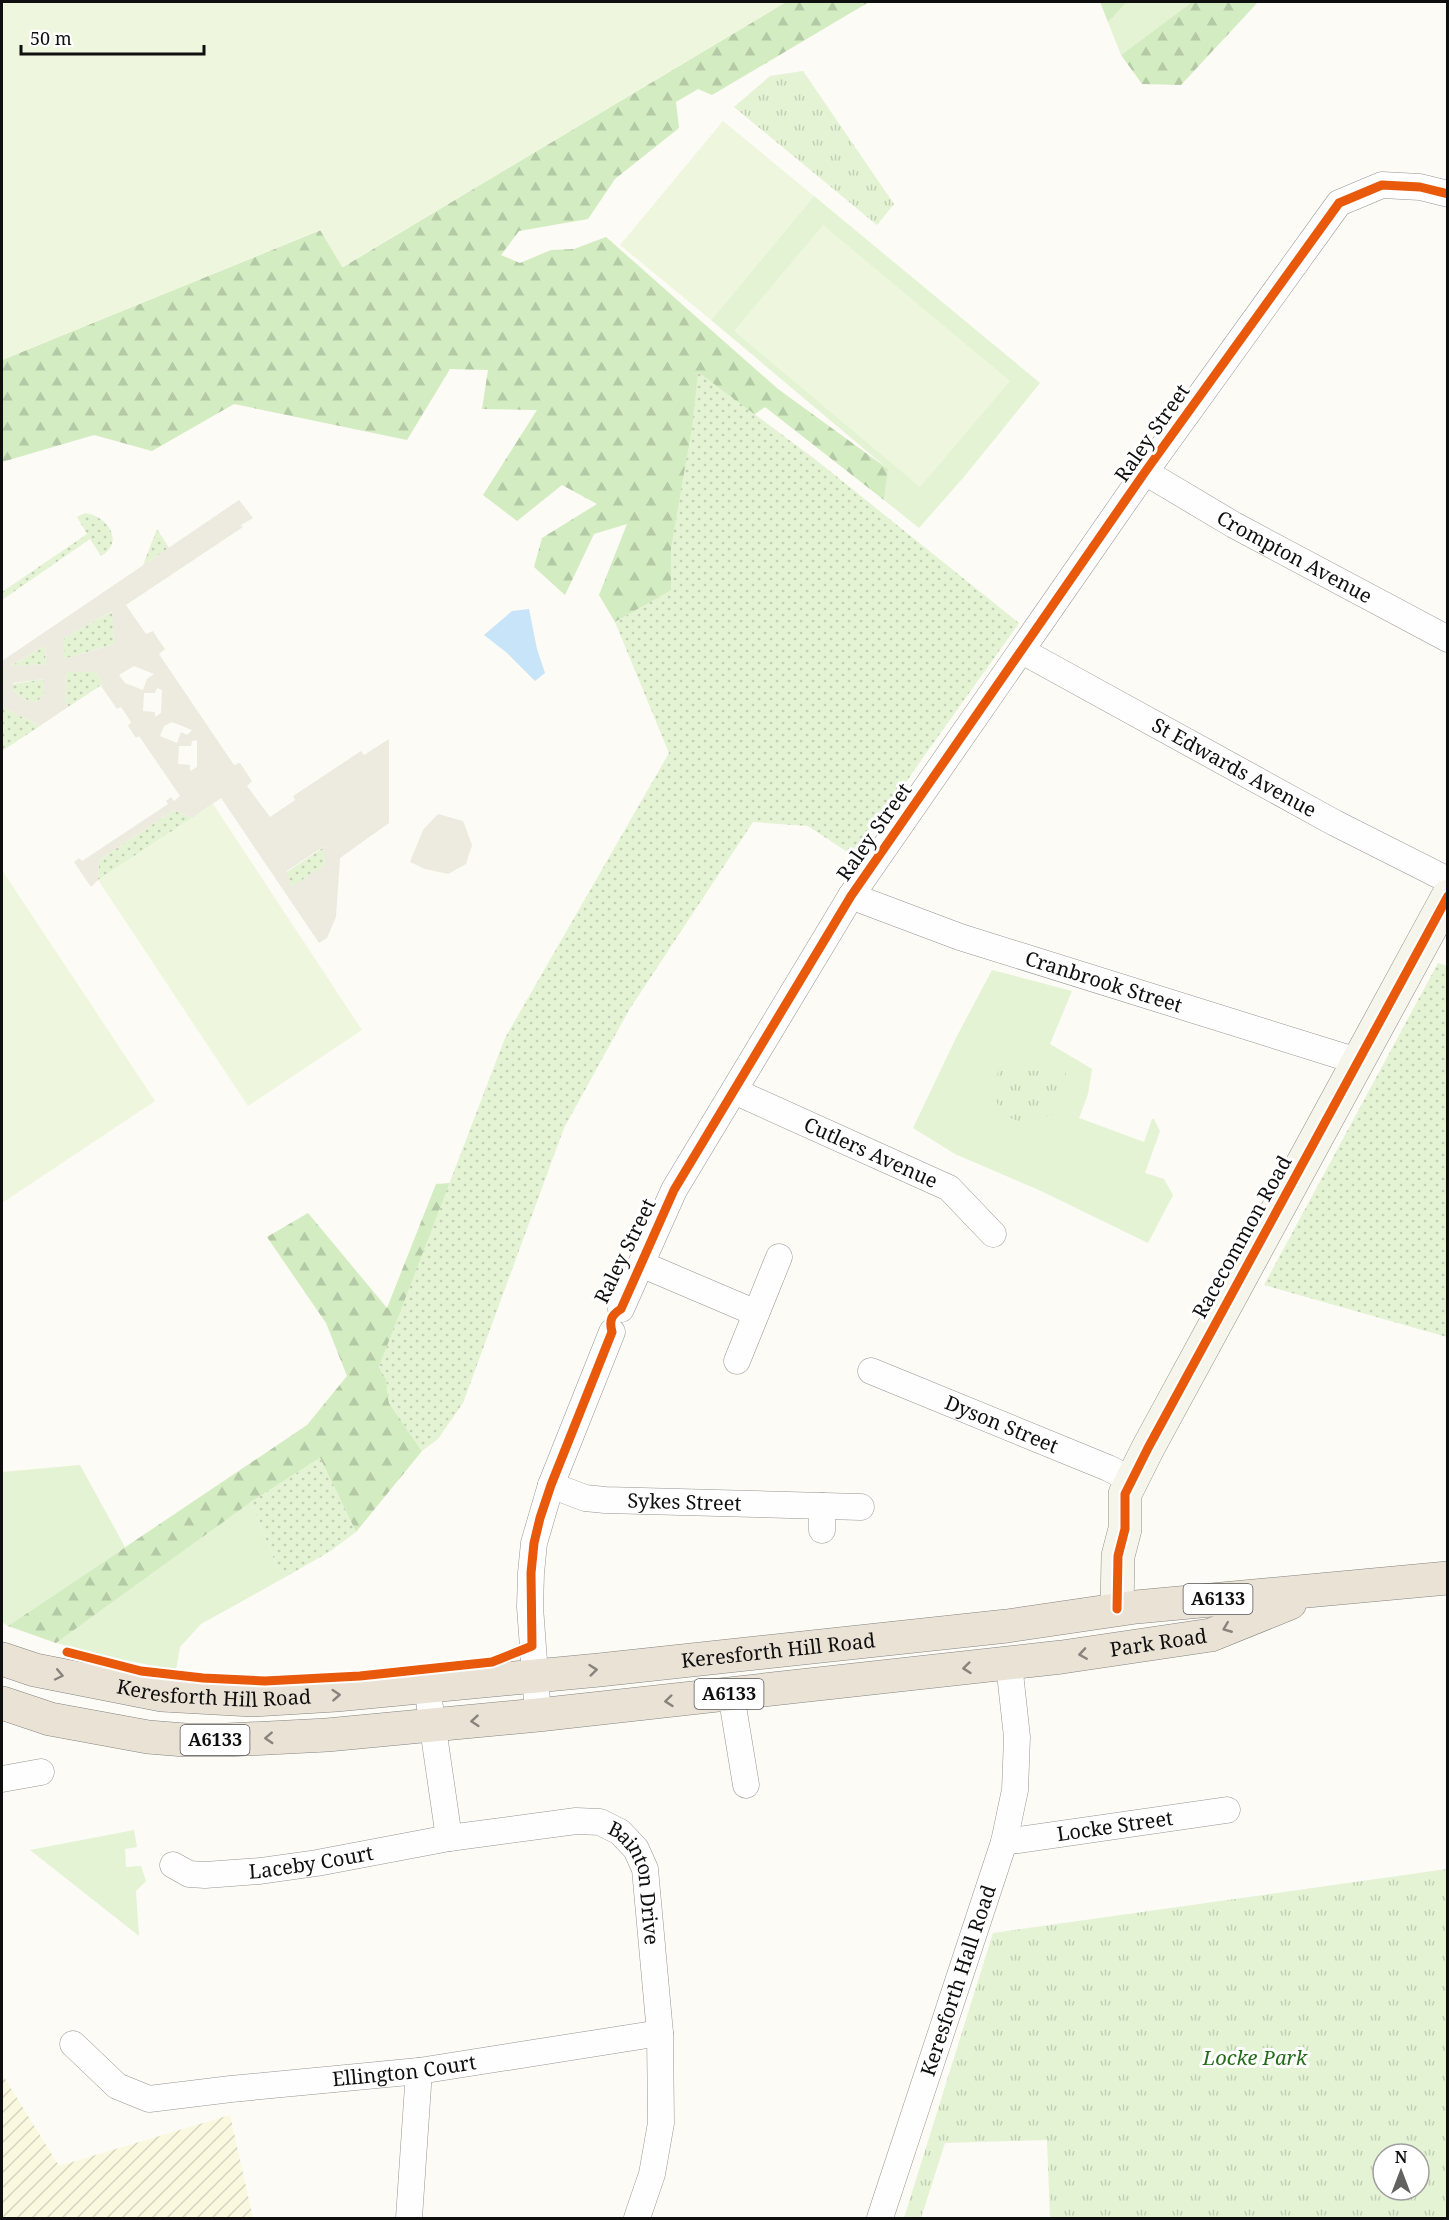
<svg xmlns="http://www.w3.org/2000/svg" width="1449" height="2220" font-family="'Noto Serif',serif">
  <style>
    .farmland { fill: url(#farmland-furrows) }
    .grass { fill: #e3f3d3 }
    .forest { fill: url(#forest-firs) }
    .park { fill: url(#park-tufts); fill-rule: evenodd }
    .garden { fill: url(#garden-dots) }
    .pitch { fill: #eef7dd }
    .plaza { fill: #edebe0; fill-rule: evenodd }
    .water { fill: #c8e4f9 }
    .lines { fill: none; stroke-linecap: round; stroke-linejoin: round }
    .street-casing { stroke: #969593; stroke-width: 27 }
    .secondary-casing { stroke: #8c8c89; stroke-width: 34 }
    .highway-casing { stroke: #838380; stroke-width: 34 }
    .street { stroke: #fffefe; stroke-width: 26 }
    .secondary { stroke: #f5f5eb; stroke-width: 33 }
    .highway { stroke: #ebe2d6; stroke-width: 33 }
    .cycleway-casing { stroke: #fff; stroke-width: 13 }
    .cycleway { stroke: #e8590c; stroke-width: 9 }
    .oneway { stroke: #88837c }
    .labels { text-anchor: middle; stroke-width: 6; stroke-linejoin: round; paint-order: stroke }
    .shield { fill: #fff; stroke: #575757; stroke-width: 1.5 }
    .shield-label { font-size: 18px; font-weight: bold; fill: #0f0f0f }
    .street-label { font-size: 20px; fill: #0f0f0f; stroke: #fff }
    .park-label { font-size: 20px; font-style: italic; fill: #256d1a; stroke: #fff }
  </style>
  <defs>
    <pattern id="farmland-furrows" width="10" height="10" patternUnits="userSpaceOnUse" patternTransform="scale(1.5)"><rect width="10" height="10" fill="#faf9e0"/><path d="M-1 1l2-2M0 10L10 0M9 11l2-2" fill="none" stroke="#d5d4bf"/></pattern>
    <pattern id="forest-firs" width="22" height="20" patternUnits="userSpaceOnUse" patternTransform="scale(1.5)"><rect width="22" height="20" fill="#d3ecc1"/><path d="M5 1l3.5 6h-7zM16 11l3.5 6h-7z" fill="#b4c9a5"/></pattern>
    <pattern id="park-tufts" width="24" height="20" patternUnits="userSpaceOnUse" patternTransform="scale(1.5)"><rect width="24" height="20" fill="#e3f3d3"/><path d="M3 7l-1-3M5 7V3M7 7l1-3M15 17l-1-3M17 17v-4M19 17l1-3" fill="none" stroke="#c2cfb4"/></pattern>
    <pattern id="garden-dots" width="8" height="8" patternUnits="userSpaceOnUse" patternTransform="scale(1.5)"><rect width="8" height="8" fill="#e3f3d3"/><path d="M2 2h.1M6 6h.1" fill="none" stroke="#c2cfb4" stroke-width="1.8" stroke-linecap="round"/></pattern>
  </defs>
  <rect width="100%" height="100%" fill="#fcfbf5"/>
  <path class="farmland" d="M 2,2074 L 59,2166 L 230,2115 L 253,2218 L 2,2218 Z"/>
  <path class="grass" d="M 1127,2 L 1192,2 L 1121,55 L 1108,22 Z
    M 814,196 L 1040,383 L 963,478 L 919,528 L 884,500 L 888,469 L 711,320 Z
    M 992,970 L 1072,991 L 1050,1044 L 1092,1069 L 1088,1094 L 1079,1118 L 1144,1142 L 1152,1119 L 1154,1119 L 1160,1131 L 1145,1173 L 1164,1179 L 1173,1195 L 1148,1243 L 1039,1190 L 955,1154 L 913,1128 L 956,1038 Z
    M 80,1465 L 125,1547 L 8,1626 L 2,1622 L 2,1472 Z
    M 251,1502 L 282,1579 L 201,1624 L 180,1647 L 176,1670 L 124,1660 L 56,1643 Z
    M 134,1830 L 137,1847 L 125,1849 L 126,1867 L 141,1866 L 146,1881 L 136,1891 L 139,1936 L 30,1850 Z"/>
  <path class="forest" d="M 786,2 L 869,2 L 712,95 L 698,89 L 676,102 L 679,128 L 615,179 L 588,219 L 519,231 L 501,255 L 520,263 L 551,250 L 574,249 L 606,237 L 778,389 L 888,469 L 884,500 L 765,407 L 755,414 L 671,591 L 615,622 L 599,595 L 627,524 L 594,534 L 565,595 L 534,567 L 542,538 L 597,504 L 562,485 L 517,521 L 483,495 L 537,410 L 482,409 L 488,370 L 450,369 L 407,440 L 234,404 L 152,451 L 94,435 L 2,462 L 2,360 L 321,230 L 343,267 Z
    M 1100,2 L 1127,2 L 1108,22 Z
    M 1192,2 L 1258,2 L 1181,85 L 1142,84 L 1121,55 Z
    M 451,1183 L 379,1367 L 386,1379 L 389,1403 L 422,1451 L 356,1532 L 320,1458 L 251,1502 L 56,1643 L 8,1626 L 307,1425 L 347,1376 L 326,1323 L 267,1237 L 308,1213 L 387,1308 L 436,1184 Z"/>
  <path class="park" d="M 803,71 L 894,204 L 877,225 L 734,107 L 770,76 Z
    M 999,1068 L 1066,1073 L 1065,1097 L 1051,1115 L 1025,1124 L 1001,1114 L 993,1091 Z
    M 1447,1869 L 1447,2218 L 1050,2218 L 1047,2140 L 945,2143 L 921,2218 L 904,2218 L 993,1933 ZM 1383,2154 L 1419,2154 L 1419,2190 L 1383,2190 Z"/>
  <path class="garden" d="M 698,372 L 816,460 L 1019,623 L 922,759 L 855,857 L 808,826 L 753,822 L 629,1010 L 564,1128 L 463,1403 L 438,1439 L 422,1451 L 389,1403 L 386,1379 L 379,1367 L 505,1038 L 669,753 L 615,622 L 671,590 L 671,548 L 692,427 Z
    M 85,513 C 108,516 125,542 101,556 L 90,539 L 2,600 L 2,592 L 87,534 L 77,517 Z
    M 157,529 L 169,548 L 143,565 Z
    M 113,611 L 114,644 L 64,659 L 63,638 Z
    M 45,646 L 46,664 L 9,667 Z
    M 66,672 L 96,672 L 103,684 L 68,707 L 65,702 Z
    M 44,679 L 44,694 L 36,703 L 22,698 L 13,691 L 13,684 Z
    M 2,707 L 40,726 L 2,751 Z
    M 174,810 L 192,818 L 98,880 L 99,860 Z
    M 324,847 L 325,865 L 291,888 L 287,872 Z
    M 1438,963 L 1448,966 L 1447,1337 L 1264,1285 Z
    M 320,1458 L 356,1532 L 329,1552 L 282,1579 L 251,1502 Z"/>
  <path class="pitch" d="M 2,2 L 786,2 L 342,267 L 320,230 L 2,360 Z
    M 723,121 L 814,196 L 711,320 L 620,245 Z
    M 823,225 L 1010,381 L 920,487 L 734,331 Z
    M 213,804 L 362,1030 L 248,1106 L 98,880 Z
    M 2,870 L 155,1101 L 2,1203 Z"/>
  <path class="plaza" d="M 239,500 L 253,518 L 241,525 L 243,527 L 126,605 L 146,634 L 153,631 L 158,639 L 165,649 L 159,654 L 234,765 L 240,763 L 252,781 L 247,786 L 270,817 L 295,800 L 293,796 L 361,751 L 364,755 L 389,739 L 389,823 L 340,858 L 336,917 L 327,938 L 319,943 L 221,798 L 192,818 L 174,810 L 99,860 L 98,880 L 91,887 L 74,862 L 79,858 L 82,861 L 168,804 L 166,801 L 171,797 L 174,801 L 180,796 L 139,736 L 136,738 L 128,726 L 131,722 L 121,707 L 117,709 L 101,686 L 103,684 L 96,672 L 66,672 L 65,702 L 68,707 L 40,726 L 2,707 L 2,661 ZM 112,611 L 114,644 L 64,659 L 64,638 ZM 45,646 L 46,664 L 10,666 ZM 134,666 L 154,674 L 147,679 L 143,690 L 125,683 L 119,675 ZM 44,679 L 44,694 L 36,703 L 22,698 L 13,691 L 13,683 ZM 157,688 L 162,690 L 161,713 L 155,717 L 155,712 L 143,711 L 144,693 L 155,693 ZM 172,722 L 192,730 L 187,735 L 181,732 L 177,743 L 160,736 L 164,726 ZM 197,740 L 197,767 L 190,771 L 190,765 L 178,764 L 179,746 L 191,746 L 192,741 ZM 323,847 L 325,865 L 291,887 L 287,871 Z
    M 438,814 L 463,821 L 472,845 L 466,864 L 448,874 L 425,869 L 410,862 L 423,830 Z"/>
  <path class="water" d="M 529,609 L 537,649 L 545,673 L 535,681 L 507,653 L 484,635 L 512,611 Z"/>
  <g class="lines">
    <g class="street-casing">
      <g id="street">
        <path id="s1" d="M 1145,472 L 1234,525 L 1448,639"/>
        <path id="s2" d="M 1022,651 L 1335,823 L 1448,880"/>
        <path id="s3" d="M 851,896 L 960,937 L 1357,1061"/>
        <path id="s4" d="M 734,1091 L 949,1188 L 993,1234"/>
        <path d="M 641,1264 L 756,1313"/>
        <path d="M 621,1309 L 674,1190 L 851,896 L 1145,472 L 1339,203 L 1382,185 L 1420,187 L 1448,194"/>
        <path d="M 737,1361 L 779,1257"/>
        <path id="s5" d="M 871,1371 L 1108,1468 L 1132,1480"/>
        <path id="s6" d="M 551,1485 L 585,1498 L 605,1500 L 861,1507"/>
        <path d="M 822,1530 L 822,1506"/>
        <path id="s7" d="M 427,1687 L 449,1838 L 576,1821 L 600,1822 L 620,1832 L 636,1849 L 645,1869 L 660,2033 L 661,2123 L 652,2174 L 637,2218"/>
        <path d="M 731,1694 L 746,1785"/>
        <path d="M 538,1715 L 530,1607 L 531,1573 L 534,1543 L 551,1485 L 612,1332"/>
        <path d="M 2,1779 L 41,1772"/>
        <path id="s8" d="M 1004,1842 L 1227,1810"/>
        <path id="s9" d="M 173,1865 L 189,1874 L 205,1875 L 260,1871 L 317,1863 L 449,1838"/>
        <path id="s10" d="M 73,2044 L 117,2086 L 149,2099 L 231,2089 L 419,2071 L 660,2033"/>
        <path d="M 409,2218 L 419,2071"/>
        <path id="s11" d="M 880,2218 L 1004,1842 L 1015,1790 L 1017,1737 L 1009,1664"/>
      </g>
    </g>
    <g class="secondary-casing">
      <path id="secondary" d="M 1117,1609 L 1118,1556 L 1125,1529 L 1125,1494 L 1148,1448 L 1448,896"/>
    </g>
    <g class="highway-casing">
      <g id="highway">
        <path id="s12" d="M 2,1659 L 35,1670 L 162,1695 L 252,1700 L 336,1695 L 599,1670 L 1007,1626 L 1136,1607 L 1448,1578"/>
        <path id="s13" d="M 2,1703 L 50,1719 L 148,1737 L 185,1740 L 227,1740 L 327,1735 L 538,1715 L 1062,1657 L 1211,1635 L 1290,1603"/>
      </g>
    </g>
    <use href="#street" class="street"/>
    <use href="#secondary" class="secondary"/>
    <use href="#highway" class="highway"/>
    <g class="cycleway-casing">
      <path id="cycleway" d="M 1117,1609 L 1118,1556 L 1125,1529 L 1125,1494 L 1148,1448 L 1448,896
        M 67,1652 L 141,1671 L 203,1678 L 265,1681 L 360,1676 L 492,1662 L 532,1646 L 531,1573 L 534,1543 L 540,1518 L 551,1485 L 612,1332 C 609,1321 611,1315 621,1309 L 674,1190 L 851,896 L 1145,472 L 1339,203 L 1382,185 L 1420,187 L 1448,194"/>
    </g>
    <use href="#cycleway" class="cycleway"/>
  </g>
  <defs><path id="oneway-chevron" d="M-2-3.5L2.5 0L-2 3.5" fill="none" stroke-width="1.6" stroke-linecap="round" stroke-linejoin="round" transform="scale(1.5)"/></defs>
  <g class="oneway">
    <use href="#oneway-chevron" transform="translate(1227 1628) rotate(158)"/>
    <use href="#oneway-chevron" transform="translate(1083 1654) rotate(171)"/>
    <use href="#oneway-chevron" transform="translate(967 1668) rotate(174)"/>
    <use href="#oneway-chevron" transform="translate(593 1670) rotate(-6)"/>
    <use href="#oneway-chevron" transform="translate(59 1675) rotate(12)"/>
    <use href="#oneway-chevron" transform="translate(336 1695) rotate(-4)"/>
    <use href="#oneway-chevron" transform="translate(669 1701) rotate(174)"/>
    <use href="#oneway-chevron" transform="translate(475 1721) rotate(175)"/>
    <use href="#oneway-chevron" transform="translate(269 1738) rotate(177)"/>
  </g>
  <g class="labels">
    <g class="shield">
      <rect x="1183.5" y="1584" width="69" height="30" rx="4.5"/>
      <rect x="694.5" y="1679" width="69" height="30" rx="4.5"/>
      <rect x="180.5" y="1725" width="69" height="30" rx="4.5"/>
    </g>
    <g class="shield-label">
      <text x="1218" y="1605">A6133</text>
      <text x="729" y="1700">A6133</text>
      <text x="215" y="1746">A6133</text>
    </g>
    <g class="street-label">
      <text transform="translate(1152 433) rotate(-55)" y="7">Raley Street</text>
      <text dy="7" stroke="none"><textPath href="#s1" startOffset="172">Crompton Avenue</textPath></text>
      <text dy="7" stroke="none"><textPath href="#s2" startOffset="242">St Edwards Avenue</textPath></text>
      <text transform="translate(874 832) rotate(-55)" y="7">Raley Street</text>
      <text dy="7" stroke="none"><textPath href="#s3" startOffset="267">Cranbrook Street</textPath></text>
      <text dy="7" stroke="none"><textPath href="#s4" startOffset="150">Cutlers Avenue</textPath></text>
      <text transform="translate(1242 1237) rotate(-61)" y="7">Racecommon Road</text>
      <text transform="translate(625 1251) rotate(-64)" y="7">Raley Street</text>
      <text dy="7" stroke="none"><textPath href="#s5" startOffset="141">Dyson Street</textPath></text>
      <text dy="7" stroke="none"><textPath href="#s6" startOffset="136">Sykes Street</textPath></text>
      <text dy="7" stroke="none"><textPath href="#s13" startOffset="1166">Park Road</textPath></text>
      <text dy="7" stroke="none"><textPath href="#s12" startOffset="783">Keresforth Hill Road</textPath></text>
      <text dy="7" stroke="none"><textPath href="#s12" startOffset="216">Keresforth Hill Road</textPath></text>
      <text dy="7" stroke="none"><textPath href="#s8" startOffset="112">Locke Street</textPath></text>
      <text dy="7" stroke="none"><textPath href="#s9" startOffset="141">Laceby Court</textPath></text>
      <text dy="7" stroke="none"><textPath href="#s7" startOffset="382">Bainton Drive</textPath></text>
      <text dy="7" stroke="none"><textPath href="#s11" startOffset="250">Keresforth Hall Road</textPath></text>
      <text dy="7" stroke="none"><textPath href="#s10" startOffset="352">Ellington Court</textPath></text>
    </g>
    <g class="park-label">
      <text x="1255" y="2065">Locke Park</text>
    </g>
  </g>
  <rect width="1449" height="2220" fill="none" stroke="#0f0f0f" stroke-width="6"/>
  <g transform="translate(1401 2172)"><circle r="28" fill="#ffffff" stroke="#9f9f9f" stroke-width="1.5"/>
  <path d="M0-4.5L10 22L0 15L-10 22Z" fill="#626260"/>
  <text y="-9" font-size="16" font-weight="bold" text-anchor="middle" fill="#0f0f0f">N</text>
  </g>
  <path d="M21 45v9h183v-9" fill="none" stroke="#0f0f0f" stroke-width="3"/>
  <text x="30" y="45" font-size="18" fill="#0f0f0f" stroke="#ffffff" stroke-width="4.5" paint-order="stroke">50 m</text>
</svg>
